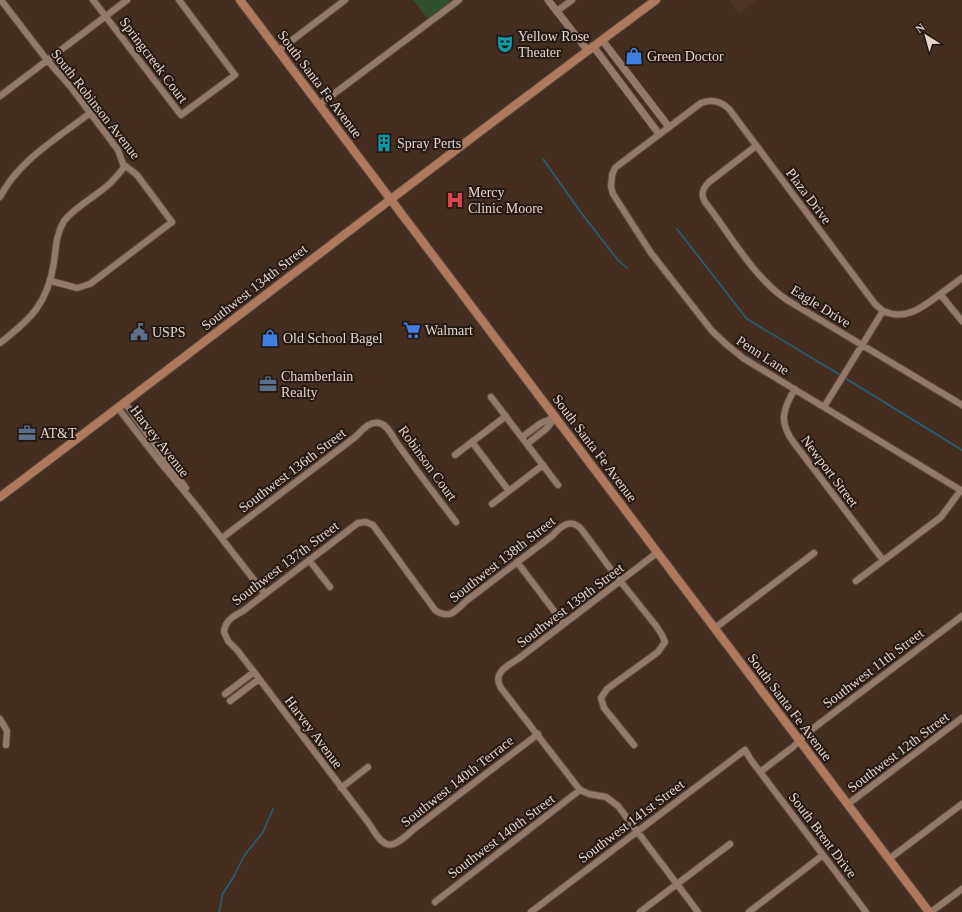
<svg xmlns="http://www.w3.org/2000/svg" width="962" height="912" font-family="Georgia,serif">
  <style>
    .built { fill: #523423 }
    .green { fill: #314f31 }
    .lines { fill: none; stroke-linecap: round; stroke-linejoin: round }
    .stream { stroke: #22627c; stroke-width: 1.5 }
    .minor-casing { stroke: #5f4b3f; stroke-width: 8 }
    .tertiary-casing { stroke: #5f4b3f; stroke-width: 8 }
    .secondary-casing { stroke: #5f4b3f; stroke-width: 10 }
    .minor { stroke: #947969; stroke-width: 6 }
    .tertiary { stroke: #947969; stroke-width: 7 }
    .secondary { stroke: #af795d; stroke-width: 8 }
    .labels { text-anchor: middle; stroke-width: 4; stroke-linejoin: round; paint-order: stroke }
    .poi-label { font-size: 14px; fill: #e3d3cb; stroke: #241913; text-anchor: start }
    .street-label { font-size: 14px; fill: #e3d3cb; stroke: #241913 }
  </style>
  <rect width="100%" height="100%" fill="#452e20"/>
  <path class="built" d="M 729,0 L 756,0 L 739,13 Z"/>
  <path class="green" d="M 413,0 L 449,0 L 450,2 L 428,19 Z"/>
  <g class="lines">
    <path class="stream" d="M 543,159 L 582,214 L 618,260 L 627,268
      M 677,229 L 747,319 L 842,376
      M 845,378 L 962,450
      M 219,912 L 222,899 L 222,895 L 234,876 L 244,856 L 263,832 L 273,809"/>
    <g class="minor-casing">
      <path id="minor" d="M 1,0 L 47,60 L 70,86 L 118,150 L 123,164 L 137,175 L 172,222 L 90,284 L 77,288 L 51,281
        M 93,0 L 181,115 L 235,75 L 179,0
        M 557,11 L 572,0
        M 278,51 L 345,0
        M 0,96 L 127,0
        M 319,105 L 459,0
        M 756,146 L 709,182 C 703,188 700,194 705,202 C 730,234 753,277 787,300 L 962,405
        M 0,197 C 19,160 58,138 90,113
        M 940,294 L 962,321
        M 883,311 L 875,304 L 729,109 C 721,101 712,99 701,103 L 620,164 L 615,168 L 612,175 L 611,187 L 613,194 L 640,236 L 651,253 L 712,331 L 727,345 L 743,358 L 962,491
        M 0,343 C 31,319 48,303 54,262 C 56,248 56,234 64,221 C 75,207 93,198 107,186 C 114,180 119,174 125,166
        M 795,389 C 782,410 779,423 794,443 L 883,560
        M 491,397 L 558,485
        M 125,403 L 186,488
        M 824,407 L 883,311 C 905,321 922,308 939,295 C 947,289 954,284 962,278
        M 118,408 L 156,457 L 198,508 L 265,594
        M 522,437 L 541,423 L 553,418
        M 472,442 L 509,491
        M 527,444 L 546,429 L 555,418
        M 455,455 L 506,416
        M 492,504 L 543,465
        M 222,538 L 354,438 C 361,432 368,421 379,423 C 388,425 392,436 397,443 C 416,470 436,496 456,522
        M 658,552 L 518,659 C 507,666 492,673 501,688 L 580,790 L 589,794 L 606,797 L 618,806 L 698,912
        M 309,560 L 330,587
        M 517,562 L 564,624
        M 856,581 L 941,517 L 961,490
        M 715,628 L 814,553
        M 225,694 L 254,672
        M 230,701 L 259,679
        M 0,719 L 7,731 L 6,745
        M 538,734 L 414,829 C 392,849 386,852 370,825 L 254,672 L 237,650 L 228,641 L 224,632 C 225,620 234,616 243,611 L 358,523 L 366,522 L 373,525 L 435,610 C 449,620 456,611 466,601 L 552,536 C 561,526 571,517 582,530 L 613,572 L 657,627 L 662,635 L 665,642 L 658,652 L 607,689 L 601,698 L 604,708 L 634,745
        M 760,772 L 793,747 L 807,733 L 962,616
        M 341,788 L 368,767
        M 848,804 L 962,718
        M 889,859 L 962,804
        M 435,902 L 580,790
        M 531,912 L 745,750 L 751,760 L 866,912
        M 640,912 L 730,844
        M 749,912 L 823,855
        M 931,912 L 962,889"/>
    </g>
    <g class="tertiary-casing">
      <path id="tertiary" d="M 548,0 L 588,51
        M 602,40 L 669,127
        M 593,46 L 659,134"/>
    </g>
    <g class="secondary-casing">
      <path id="secondary" d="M 240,0 L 929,912
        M 0,497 C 219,332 435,163 656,0"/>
    </g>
    <use href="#minor" class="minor"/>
    <use href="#tertiary" class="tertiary"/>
    <use href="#secondary" class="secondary"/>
  </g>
  <defs>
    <g id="theatre-bare" transform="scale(1.38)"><path d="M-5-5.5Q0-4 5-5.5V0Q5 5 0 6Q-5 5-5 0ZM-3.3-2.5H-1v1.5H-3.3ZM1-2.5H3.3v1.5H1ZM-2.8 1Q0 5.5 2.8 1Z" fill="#0f9aa8" stroke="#241913" stroke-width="2.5" paint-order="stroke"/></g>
    <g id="shop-bare" transform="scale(1.38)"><path d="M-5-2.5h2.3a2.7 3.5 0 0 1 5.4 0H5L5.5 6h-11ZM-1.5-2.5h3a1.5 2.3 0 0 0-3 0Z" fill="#3f7fe0" stroke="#241913" stroke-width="2.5" paint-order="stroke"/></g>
    <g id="building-bare" transform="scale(1.38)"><path d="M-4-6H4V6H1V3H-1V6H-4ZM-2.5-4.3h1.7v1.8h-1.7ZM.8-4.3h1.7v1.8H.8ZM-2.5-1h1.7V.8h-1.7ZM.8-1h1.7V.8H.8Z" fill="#0f9aa8" stroke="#241913" stroke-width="2.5" paint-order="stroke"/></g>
    <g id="hospital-bare" transform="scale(1.38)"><path d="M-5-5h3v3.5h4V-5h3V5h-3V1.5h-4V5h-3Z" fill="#e0444e" stroke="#241913" stroke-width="2.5" paint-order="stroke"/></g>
    <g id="supermarket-bare" transform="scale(1.38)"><path d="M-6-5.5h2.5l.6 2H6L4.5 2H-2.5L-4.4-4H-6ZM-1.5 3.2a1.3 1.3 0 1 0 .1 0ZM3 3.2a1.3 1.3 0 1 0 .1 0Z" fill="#3f7fe0" stroke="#241913" stroke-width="2.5" paint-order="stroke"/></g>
    <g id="civic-bare" transform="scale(1.38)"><path d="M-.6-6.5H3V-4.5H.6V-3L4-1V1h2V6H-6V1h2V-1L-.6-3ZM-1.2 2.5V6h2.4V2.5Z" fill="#5c6f8a" stroke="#241913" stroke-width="2.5" paint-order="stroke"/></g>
    <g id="office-bare" transform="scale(1.38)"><path d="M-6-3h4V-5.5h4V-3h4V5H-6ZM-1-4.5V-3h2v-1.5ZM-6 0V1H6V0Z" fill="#5c6f8a" stroke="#241913" stroke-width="2.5" paint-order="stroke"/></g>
  </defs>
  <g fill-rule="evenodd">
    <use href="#theatre-bare" x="505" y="44"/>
    <use href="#shop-bare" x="634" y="56"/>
    <use href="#building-bare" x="384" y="143"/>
    <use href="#hospital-bare" x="455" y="200"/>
    <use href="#supermarket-bare" x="412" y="330"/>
    <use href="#civic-bare" x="139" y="332"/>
    <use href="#shop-bare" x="270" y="338"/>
    <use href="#office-bare" x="268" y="384"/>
    <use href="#office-bare" x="27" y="433"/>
  </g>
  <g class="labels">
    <g class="poi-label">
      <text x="518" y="41">Yellow Rose<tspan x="518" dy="16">Theater</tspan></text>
      <text x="647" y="61">Green Doctor</text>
      <text x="397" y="148">Spray Perts</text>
      <text x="468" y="197">Mercy<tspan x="468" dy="16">Clinic Moore</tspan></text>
      <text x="425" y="335">Walmart</text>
      <text x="152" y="337">USPS</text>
      <text x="283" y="343">Old School Bagel</text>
      <text x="281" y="381">Chamberlain<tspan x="281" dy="16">Realty</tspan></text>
      <text x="40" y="438">AT&amp;T</text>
    </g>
    <g class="street-label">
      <text transform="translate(154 60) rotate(53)" y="5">Springcreek Court</text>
      <text transform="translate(320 84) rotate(53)" y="5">South Santa Fe Avenue</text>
      <text transform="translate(96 104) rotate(52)" y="5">South Robinson Avenue</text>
      <text transform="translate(809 196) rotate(53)" y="5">Plaza Drive</text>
      <text transform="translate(254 287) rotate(-38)" y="5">Southwest 134th Street</text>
      <text transform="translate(821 306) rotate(32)" y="5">Eagle Drive</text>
      <text transform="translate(763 355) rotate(33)" y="5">Penn Lane</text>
      <text transform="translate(160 441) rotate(52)" y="5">Harvey Avenue</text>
      <text transform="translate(595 448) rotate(53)" y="5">South Santa Fe Avenue</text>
      <text transform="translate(428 463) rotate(54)" y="5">Robinson Court</text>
      <text transform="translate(292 470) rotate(-37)" y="5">Southwest 136th Street</text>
      <text transform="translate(830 471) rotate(53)" y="5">Newport Street</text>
      <text transform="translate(502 559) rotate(-38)" y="5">Southwest 138th Street</text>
      <text transform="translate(285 563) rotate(-37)" y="5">Southwest 137th Street</text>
      <text transform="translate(570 605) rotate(-37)" y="5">Southwest 139th Street</text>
      <text transform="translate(873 668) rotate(-37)" y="5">Southwest 11th Street</text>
      <text transform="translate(790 707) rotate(53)" y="5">South Santa Fe Avenue</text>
      <text transform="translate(314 732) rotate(53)" y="5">Harvey Avenue</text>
      <text transform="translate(898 752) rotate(-37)" y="5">Southwest 12th Street</text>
      <text transform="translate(457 781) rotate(-38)" y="5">Southwest 140th Terrace</text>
      <text transform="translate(631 821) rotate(-37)" y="5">Southwest 141st Street</text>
      <text transform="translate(823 835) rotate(53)" y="5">South Brent Drive</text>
      <text transform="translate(501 836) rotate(-37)" y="5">Southwest 140th Street</text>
    </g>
  </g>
  <g transform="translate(926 36) rotate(323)" stroke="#241913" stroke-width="3" paint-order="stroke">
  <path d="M0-3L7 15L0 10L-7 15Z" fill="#e3d3cb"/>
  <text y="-6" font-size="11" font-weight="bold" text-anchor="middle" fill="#e3d3cb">N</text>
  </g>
</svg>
